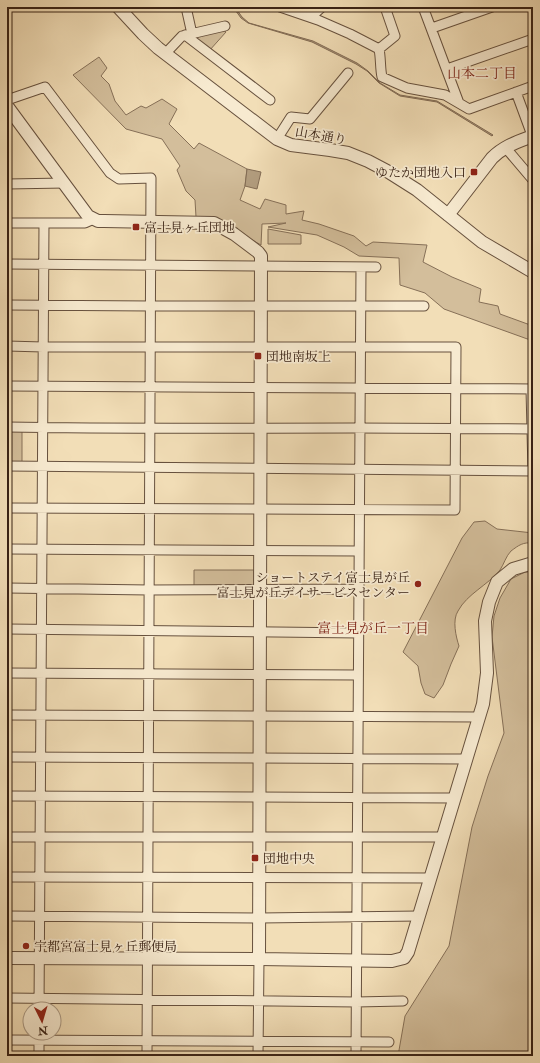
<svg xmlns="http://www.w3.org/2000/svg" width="540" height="1063" font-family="'IM FELL Double Pica','Noto Serif JP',serif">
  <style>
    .green { fill: #d3be9b; stroke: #867058 }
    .water { fill: #b39e80; stroke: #826c55 }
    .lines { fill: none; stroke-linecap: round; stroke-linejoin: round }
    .minor-casing { stroke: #67513e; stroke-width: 11 }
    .tertiary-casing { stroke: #67513e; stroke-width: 14 }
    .minor { stroke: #f7ead0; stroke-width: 9 }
    .tertiary { stroke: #f7ead0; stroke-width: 12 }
    .poi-dot { fill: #8f2418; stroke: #f7ead0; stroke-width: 1.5 }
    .labels { text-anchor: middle; stroke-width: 3.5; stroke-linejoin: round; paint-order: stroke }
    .street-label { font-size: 13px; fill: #392215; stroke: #f7ead0 }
    .poi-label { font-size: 13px; fill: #392215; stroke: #f7ead0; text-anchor: start }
    .neighbourhood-label { font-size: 14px; fill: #7a1f14; stroke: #f7ead0 }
  </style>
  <rect width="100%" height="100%" fill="#f2deb7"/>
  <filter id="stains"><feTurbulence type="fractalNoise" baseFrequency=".005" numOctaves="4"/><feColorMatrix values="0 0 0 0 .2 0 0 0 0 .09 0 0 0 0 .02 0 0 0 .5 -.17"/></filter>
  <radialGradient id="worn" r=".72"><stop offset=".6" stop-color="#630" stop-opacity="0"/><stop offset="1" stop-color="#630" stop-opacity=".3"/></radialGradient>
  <path class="green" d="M 223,30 L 226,32 L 209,51 L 197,40 L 198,36 Z
    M 99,57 L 107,68 L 101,76 L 109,84 L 115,101 L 126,115 L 141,106 L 146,108 L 162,99 L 177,109 L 169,124 L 194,149 L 199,143 L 247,169 L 245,186 L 240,200 L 260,209 L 265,199 L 286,205 L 286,214 L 304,211 L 302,220 L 319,224 L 354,236 L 366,246 L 373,242 L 427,245 L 423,262 L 452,277 L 481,289 L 479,302 L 498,306 L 500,314 L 533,326 L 533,341 L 444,309 L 425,293 L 400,285 L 399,258 L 359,256 L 344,247 L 317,235 L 268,227 L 286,223 L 262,224 L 261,245 L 214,218 L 196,217 L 195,200 L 186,191 L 177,170 L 180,166 L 162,139 L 126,129 L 73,75 Z
    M 268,229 L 301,235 L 301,244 L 268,244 Z
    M 7,431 L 22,431 L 22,463 L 7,463 Z
    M 485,521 L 497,529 L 533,533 L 533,543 C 523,542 519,545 511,551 C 506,556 504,564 500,570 C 488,585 467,594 458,611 C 452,620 456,637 459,646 L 451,664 L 443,685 L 434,698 L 425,694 L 421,683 L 418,666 L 403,652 L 462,538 L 474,522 Z
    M 194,570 L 254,570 L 254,584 L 252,587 L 194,587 Z
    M 525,572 L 533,572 L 533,1056 L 398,1056 L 405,1016 L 449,946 L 472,827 L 488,776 L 504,733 L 492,637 L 494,616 L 500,598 L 511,579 Z"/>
  <path class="water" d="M 233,7 L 235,7 L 242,17 L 249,23 L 313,41 L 357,63 L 368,71 L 380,83 L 400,95 L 437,101 L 493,135 L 492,136 L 437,102 L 400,96 L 379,83 L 367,71 L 356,64 L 312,42 L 248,23 L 241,18 Z
    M 247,169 L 261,172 L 257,189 L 245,186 Z"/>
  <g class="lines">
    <g class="minor-casing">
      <path id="minor" d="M 186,7 L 192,34
        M 280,7 L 318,20 L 350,34 L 379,49 C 381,59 380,68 382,77 L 407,88 L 445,95 L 469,109 L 533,86
        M 423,7 L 459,103
        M 311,17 L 322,7
        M 432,28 L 492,7
        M 185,35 L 270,100
        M 379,49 L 395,36 L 385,7
        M 165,54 L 182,36 L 225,26
        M 447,69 L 533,39
        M 516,92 L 533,138
        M 7,100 L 45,87 L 110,173 L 119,179 L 151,178 L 147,1056
        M 277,139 L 291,117 L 310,119 L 348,73
        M 505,147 L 533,180
        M 7,184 L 65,183
        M 7,223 L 85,223 L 94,219
        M 7,264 L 376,267
        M 7,305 L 151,306 L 424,306
        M 7,346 L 43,347 L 456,347 L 455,510 L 7,508
        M 7,386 L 533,389
        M 531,389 L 533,472
        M 7,427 C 122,429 237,428 352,428 C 412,428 472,429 533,429
        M 7,466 L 533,471
        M 7,549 L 359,551
        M 7,588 L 149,590 L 359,589
        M 7,629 L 359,633
        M 7,673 L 358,675
        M 7,715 L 479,717
        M 7,757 L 466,759
        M 7,796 L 454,798
        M 7,837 L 443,837
        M 7,877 L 431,878
        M 7,916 L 260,918 L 419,916
        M 7,998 L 356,1002 L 403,1001
        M 39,1009 L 44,223
        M 7,1040 L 389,1042
        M 39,1056 L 39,1033
        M 258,1056 L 259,959
        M 356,1056 L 361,267"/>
    </g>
    <g class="tertiary-casing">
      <path id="tertiary" d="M 118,7 L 143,34 L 158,48 L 277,139 L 291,145 L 330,150 L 348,153 L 368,161 L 387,171 L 417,190 L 482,242 L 533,272
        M 7,106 L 88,216 L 98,221 L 104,221 L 214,223 L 234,234 L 258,252 L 261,256 L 259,959
        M 448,215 L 492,158 C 504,146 517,142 533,136
        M 7,958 L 259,959 L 392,961 L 404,958 L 408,952 L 483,704 L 487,673 L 485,621 L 489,602 L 497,582 L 513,569 L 533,563"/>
    </g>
    <use href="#minor" class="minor"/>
    <use href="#tertiary" class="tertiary"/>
  </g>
  <g class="poi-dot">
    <rect x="470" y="168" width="8" height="8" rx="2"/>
    <rect x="132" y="223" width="8" height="8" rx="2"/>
    <rect x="254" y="352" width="8" height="8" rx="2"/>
    <circle cx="418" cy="584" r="4"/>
    <rect x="251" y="854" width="8" height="8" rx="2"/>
    <circle cx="26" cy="946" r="4"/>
  </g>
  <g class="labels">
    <g class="street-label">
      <text transform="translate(321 135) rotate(10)" y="5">山本通り</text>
    </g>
    <g class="poi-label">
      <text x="466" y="177" text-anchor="end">ゆたか団地入口</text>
      <text x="144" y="232">富士見ヶ丘団地</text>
      <text x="266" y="361">団地南坂上</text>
      <text x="410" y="582" text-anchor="end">ショートステイ富士見が丘<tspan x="410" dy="15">富士見が丘デイサービスセンター</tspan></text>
      <text x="263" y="863">団地中央</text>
      <text x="34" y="951">宇都宮富士見ヶ丘郵便局</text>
    </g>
    <g class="neighbourhood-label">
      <text x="482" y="78">山本二丁目</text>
      <text x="373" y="633">富士見が丘一丁目</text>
    </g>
  </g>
  <rect width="540" height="1063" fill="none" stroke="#f2deb7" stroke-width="24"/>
  <rect x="8" y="8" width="524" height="1047" fill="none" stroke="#392215" stroke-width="2"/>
  <rect x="12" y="12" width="516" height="1039" fill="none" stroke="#392215"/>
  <g transform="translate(42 1021) rotate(175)"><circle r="19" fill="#f7ead0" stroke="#ab9a85"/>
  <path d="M0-3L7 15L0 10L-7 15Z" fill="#8f2418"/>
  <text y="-6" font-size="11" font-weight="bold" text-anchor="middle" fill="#392215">N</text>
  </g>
  <rect width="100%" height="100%" filter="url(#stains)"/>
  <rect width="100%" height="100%" fill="url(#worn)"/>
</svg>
